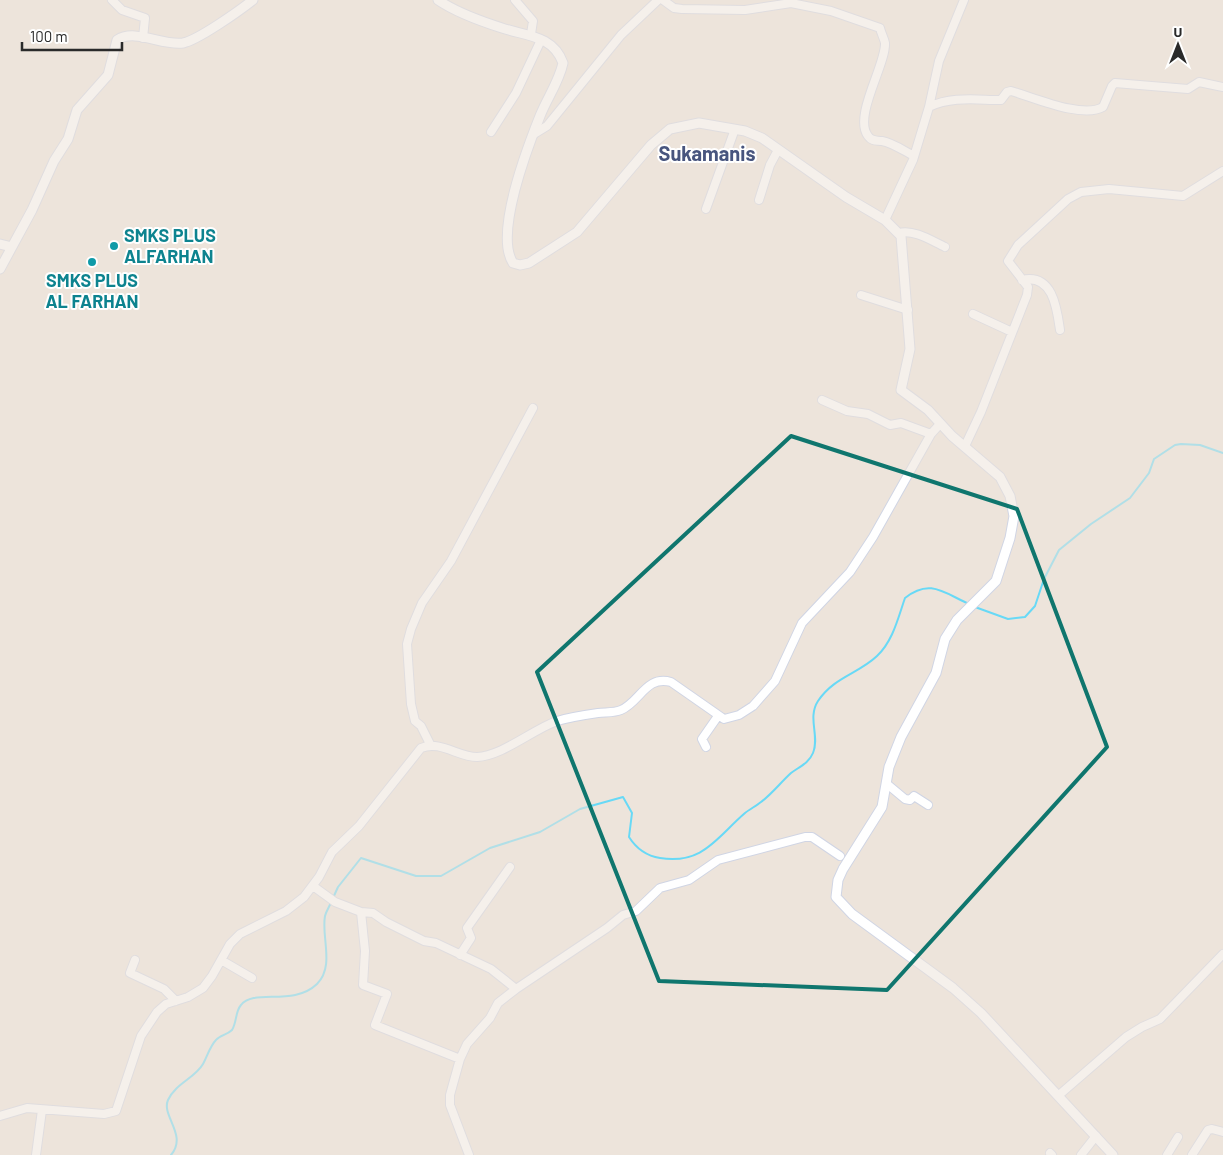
<svg xmlns="http://www.w3.org/2000/svg" width="1223" height="1155" font-family="Barlow,sans-serif">
  <style>
    .lines { fill: none; stroke-linecap: round; stroke-linejoin: round }
    .stream { stroke: #68d9f6; stroke-width: 2 }
    .minor-casing { stroke: #d0d5e4; stroke-width: 10 }
    .tertiary-casing { stroke: #d0d5e4; stroke-width: 11 }
    .minor { stroke: #fff; stroke-width: 8 }
    .tertiary { stroke: #fff; stroke-width: 9 }
    .marked { fill: none; stroke: #0f766e; stroke-width: 4; stroke-linejoin: round }
    .culture-dot { fill: #0f9aa8; stroke: #fff; stroke-width: 2 }
    .labels { text-anchor: middle; stroke-width: 4; stroke-linejoin: round; paint-order: stroke }
    .culture-label { font-size: 18px; font-weight: bold; fill: #0d838f; stroke: #fff; text-anchor: start }
    .quarter-label { font-size: 20px; font-weight: bold; fill: #48557e; stroke: #fff }
  </style>
  <rect width="100%" height="100%" fill="#ede4db"/>
  <g class="lines">
    <path class="stream" d="M 975,607 L 1008,619 L 1025,617 L 1035,606 L 1044,579 L 1059,550 L 1091,524 L 1130,498 L 1149,473 L 1154,459 L 1175,445 L 1181,444 L 1200,445 L 1223,453
      M 333,898 L 338,887 L 361,858 L 416,876 L 441,876 L 490,848 L 540,832 L 580,809 L 623,797 L 632,813 L 629,837 C 636,848 647,856 660,858 C 703,865 717,837 745,813 C 750,809 756,806 761,802 C 772,794 781,782 791,773 C 799,767 809,763 813,753 C 820,736 807,718 818,701 C 834,677 858,674 877,656 C 893,641 898,618 905,598 C 930,578 944,593 969,604
      M 171,1155 C 188,1135 161,1116 168,1100 C 175,1084 195,1078 203,1064 C 207,1057 210,1046 216,1040 C 220,1035 227,1035 232,1030 C 237,1022 235,1012 241,1005 C 254,988 293,1007 317,984 C 335,966 321,937 325,916 C 326,911 330,906 331,902"/>
    <g class="minor-casing">
      <path id="minor" d="M 112,0 L 122,10 L 145,18 L 143,38
        M 515,0 L 533,21 L 531,34
        M 663,0 L 674,8 L 682,9 L 745,10 L 791,3 L 831,11 L 880,28 C 881,33 884,38 885,43 C 886,65 853,116 868,136 C 872,142 877,140 882,141 C 893,143 904,151 914,156
        M 929,107 L 939,61 L 964,0
        M 491,132 L 516,93 L 541,40
        M 534,134 L 547,126 L 621,35 L 658,0
        M 759,200 L 770,165 L 778,150
        M 706,209 L 735,129
        M 885,220 L 913,160 L 929,107 C 952,96 976,100 1001,100 L 1007,92 L 1011,91 C 1033,97 1082,119 1103,107 L 1112,86 L 1115,83 L 1188,89 L 1199,82 L 1223,87
        M 899,233 C 914,229 932,241 945,247
        M 1022,280 C 1053,273 1057,309 1060,330
        M 861,295 L 908,310
        M 973,314 L 1012,332
        M 822,400 L 847,411 L 868,414 L 890,425 L 901,423 L 931,434
        M 965,446 L 981,412 L 1027,295 L 1028,287 L 1008,261 L 1018,245 L 1068,199 L 1081,192 L 1109,189 L 1183,196 L 1223,171
        M 431,746 L 421,726 L 415,721 L 411,704 L 407,644 L 411,629 L 422,603 L 451,561 L 533,408
        M 706,747 L 702,739 L 718,716
        M 887,784 L 905,799 L 910,800 L 914,796 L 928,805
        M 313,886 L 335,902 L 361,912 L 373,913 L 386,922 L 424,941 L 436,943 L 491,969 L 516,989
        M 361,912 L 365,951 L 363,985 L 387,994 L 375,1025 L 460,1059
        M 460,955 L 471,938 L 467,928 L 510,867
        M 135,960 L 130,973 L 164,989 L 176,1001
        M 221,960 L 252,978
        M 1059,1095 L 1126,1037 L 1142,1027 L 1160,1019 L 1223,954
        M 0,1116 L 27,1108 L 104,1114 L 116,1111 L 141,1036 L 157,1012 L 166,1004 L 188,997 L 203,988 L 212,976 L 230,944 L 240,934 L 286,911 L 304,897 L 319,877 L 332,852 L 359,826 L 421,748 C 440,740 458,757 477,757 C 502,756 532,730 557,721 C 570,717 584,715 598,713 C 605,712 614,713 621,710 C 640,702 646,675 671,682 L 724,719 L 739,715 L 753,706 L 775,681 L 802,623 L 850,572 L 873,537 L 931,434 L 940,424
        M 1050,1153 L 1052,1155
        M 36,1155 L 42,1110
        M 469,1155 L 450,1105 L 450,1095 L 460,1059 L 467,1044 L 490,1018 L 498,1003 L 516,989 L 607,928 L 623,915 L 636,911 L 660,888 L 689,880 L 718,860 L 805,837 L 812,837 L 840,856
        M 1081,1155 L 1096,1136
        M 1167,1155 L 1178,1137
        M 1192,1155 L 1208,1130 L 1212,1129 L 1223,1132"/>
    </g>
    <g class="tertiary-casing">
      <path id="tertiary" d="M 438,0 C 457,13 480,21 502,28 C 526,36 553,35 563,63 C 559,82 547,98 540,116 C 528,146 494,234 513,263 L 520,265 L 529,263 L 577,232 L 651,145 L 670,129 L 699,123 L 745,131 L 762,138 L 846,197 L 885,220 L 901,236 L 910,349 L 901,390 L 928,410 L 952,436 L 1000,477 L 1010,496 L 1014,516 L 1010,538 L 996,581 L 957,620 L 945,639 L 936,673 L 901,737 L 889,767 L 882,807 L 843,869 L 838,880 L 836,897 L 852,914 L 953,988 L 981,1013 L 1113,1155
        M 0,244 L 12,247
        M 0,269 L 32,210 L 54,161 L 68,139 L 77,110 L 108,75 L 117,40 C 135,28 162,46 183,43 C 198,40 239,11 253,0"/>
    </g>
    <use href="#minor" class="minor"/>
    <use href="#tertiary" class="tertiary"/>
  </g>
  <path d="M0 0H1223V1155H0ZM 791,436 L 1017,509 L 1107,747 L 887,990 L 659,981 L 537,672 Z" fill="#ede4db" fill-opacity=".55" fill-rule="evenodd"/>
  <path class="marked" d="M 791,436 L 1017,509 L 1107,747 L 887,990 L 659,981 L 537,672 Z"/>
  <g class="culture-dot">
    <circle cx="114" cy="246" r="5"/>
    <circle cx="92" cy="262" r="5"/>
  </g>
  <g class="labels">
    <g class="culture-label">
      <text x="124" y="242">SMKS PLUS<tspan x="124" dy="21">ALFARHAN</tspan></text>
      <text x="92" y="287" text-anchor="middle">SMKS PLUS<tspan x="92" dy="21">AL FARHAN</tspan></text>
    </g>
    <g class="quarter-label">
      <text x="707" y="161">Sukamanis</text>
    </g>
  </g>
  <g transform="translate(1178 45)" stroke="#ffffff" stroke-width="4" paint-order="stroke">
  <path d="M0-4L9 19L0 12L-9 19Z" fill="#2a2a2a"/>
  <text y="-8" font-size="14" font-weight="bold" text-anchor="middle" fill="#2a2a2a">U</text>
  </g>
  <path d="M22 42v8h100v-8" fill="none" stroke="#2a2a2a" stroke-width="2.5"/>
  <text x="30" y="42" font-size="15" fill="#2a2a2a" stroke="#ffffff" stroke-width="4" paint-order="stroke">100 m</text>
</svg>
